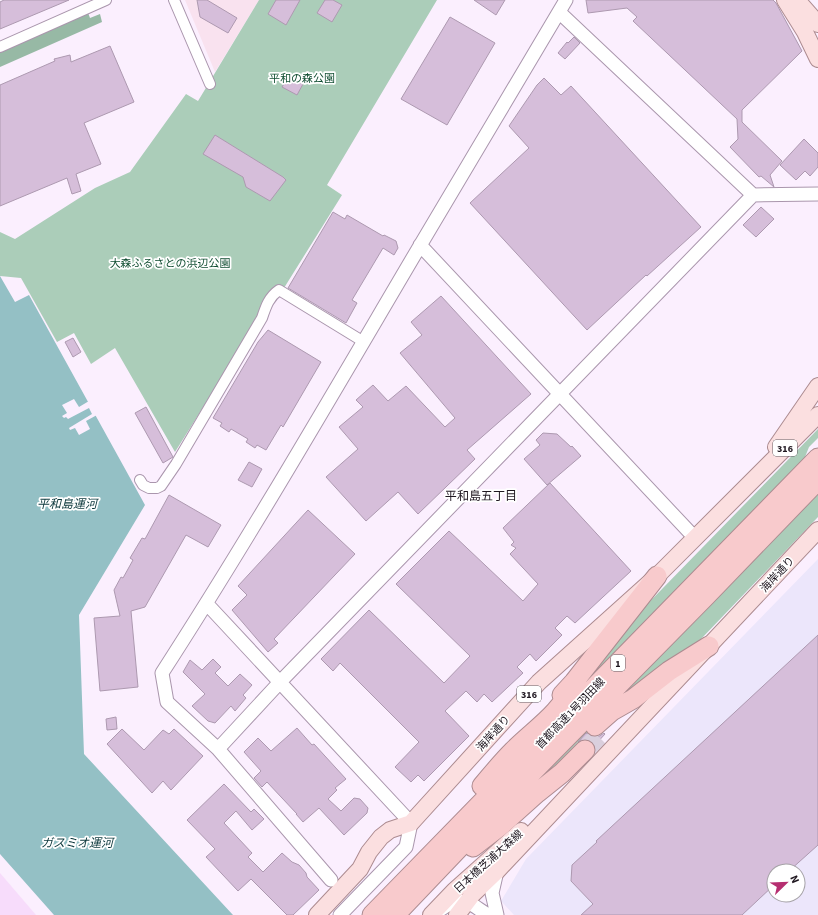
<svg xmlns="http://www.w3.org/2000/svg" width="818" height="915" font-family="'Source Sans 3','Noto Sans JP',sans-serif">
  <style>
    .commercial { fill: #ece6fb; fill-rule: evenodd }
    .built { fill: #f7dcfb }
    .education { fill: #f9e2ef }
    .green { fill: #abcdb9 }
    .forest { fill: #97b9a5 }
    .water { fill: #94c0c5 }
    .pier { fill: #fbeffe }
    .building { fill: #d6beda; stroke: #ad99b0 }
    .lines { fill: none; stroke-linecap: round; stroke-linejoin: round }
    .motorway-tunnel { stroke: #dacfdd; stroke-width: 19; stroke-dasharray: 19 10; stroke-linecap: butt }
    .minor-casing { stroke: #aa96ad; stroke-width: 12 }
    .tertiary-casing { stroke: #aa96ad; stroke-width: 15 }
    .primary-casing { stroke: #ac8b90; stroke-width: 18 }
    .motorway-casing { stroke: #ac8b90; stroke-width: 21 }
    .minor { stroke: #fff; stroke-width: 10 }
    .tertiary { stroke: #fff; stroke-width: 13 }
    .primary { stroke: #fbdfe0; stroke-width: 16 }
    .motorway { stroke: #f8cacc; stroke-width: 19 }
    .labels { text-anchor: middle; stroke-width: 3.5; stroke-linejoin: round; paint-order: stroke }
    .shield { fill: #fff; stroke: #625d63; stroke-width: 1 }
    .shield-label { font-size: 10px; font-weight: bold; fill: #1f1720 }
    .park-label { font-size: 11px; fill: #114e32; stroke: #fff }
    .street-label { font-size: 11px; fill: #1f1720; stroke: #fff }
    .neighbourhood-label { font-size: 12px; fill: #1f1720; stroke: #fff }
    .water-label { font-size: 12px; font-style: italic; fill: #0a363a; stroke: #fff }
  </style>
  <rect width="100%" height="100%" fill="#fbeffe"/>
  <path class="commercial" d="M 818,559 L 818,915 L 514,915 L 501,901 L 526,859 ZM 774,871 L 798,871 L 798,895 L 774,895 Z"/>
  <path class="built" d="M 0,873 L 36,915 L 0,915 Z"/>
  <path class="education" d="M 185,0 L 259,0 L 215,72 Z"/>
  <path class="green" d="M 259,0 L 437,0 L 327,185 L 342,195 L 284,288 L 279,284 C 266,292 262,300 261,315 L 175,452 L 115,348 L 91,364 L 74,333 L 57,342 L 21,278 L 0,276 L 0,232 L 15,239 L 95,188 L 130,172 L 186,94 L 198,101 Z
    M 818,429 L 818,438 L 809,447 L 803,462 L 513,761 L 624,628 Z
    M 818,491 L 818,517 L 701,639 L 626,692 L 538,784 L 535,783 Z"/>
  <path class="forest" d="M 87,10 L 90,18 L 100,14 L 102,22 L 0,67 L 0,48 Z"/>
  <path class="water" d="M 0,276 L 15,302 L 29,295 L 145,505 L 79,615 L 84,754 L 233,915 L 54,915 L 0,854 Z"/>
  <path class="pier" d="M 74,399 L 79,407 L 89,401 L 97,415 L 86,421 L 90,429 L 79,435 L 75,428 L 70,430 L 69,428 L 92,414 L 89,408 L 68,419 L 66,417 L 64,418 L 62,416 L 67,413 L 62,405 Z"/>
  <path class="building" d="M 4,0 L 69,0 L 0,29 L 0,2 Z
    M 197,0 L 207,0 L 237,18 L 228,33 L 200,17 Z
    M 276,0 L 300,0 L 286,25 L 268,14 Z
    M 325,0 L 333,0 L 342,5 L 332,22 L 317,13 Z
    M 474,0 L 505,0 L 496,15 Z
    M 586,0 L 773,0 L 776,3 L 802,51 L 742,110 L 742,122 L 782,161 L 770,175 L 774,187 L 761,176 L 759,177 L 730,147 L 738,139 L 737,119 L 633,21 L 637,17 L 627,8 L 588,13 Z
    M 450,17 L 495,43 L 447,125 L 401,99 Z
    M 574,37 L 580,43 L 565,59 L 558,53 L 567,42 L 568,43 Z
    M 110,46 L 134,102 L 84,123 L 101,164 L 76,174 L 81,191 L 72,194 L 67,178 L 0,206 L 0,85 L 55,61 L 54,59 L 70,55 L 71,62 Z
    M 289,76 L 303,84 L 297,95 L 282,87 Z
    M 544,78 L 561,95 L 571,86 L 701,227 L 647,276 L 646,275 L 587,330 L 470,203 L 529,148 L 509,126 L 537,85 Z
    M 215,135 L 283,177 L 286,180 L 270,201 L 246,187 L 243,177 L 203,154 Z
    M 804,139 L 818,153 L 818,167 L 810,176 L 805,171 L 796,180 L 780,165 Z
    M 761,207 L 774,219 L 756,237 L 743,225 Z
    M 333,212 L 345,219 L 347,215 L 383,236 L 384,235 L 396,241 L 398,248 L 394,255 L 383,248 L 352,300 L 357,303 L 346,323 L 288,288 Z
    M 441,296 L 531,394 L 467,450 L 475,459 L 418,514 L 398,492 L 366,521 L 326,477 L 358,449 L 339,427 L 363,407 L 356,400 L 373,385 L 388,401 L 406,386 L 445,427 L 455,418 L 400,353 L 422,335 L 411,322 Z
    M 268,330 L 321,362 L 283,427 L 281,425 L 266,450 L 257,445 L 255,448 L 246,442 L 248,439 L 231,429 L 229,432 L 220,426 L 222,423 L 213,418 L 258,342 Z
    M 73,338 L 81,352 L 73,357 L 65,342 Z
    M 146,407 L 173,457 L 163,463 L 135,413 Z
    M 543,433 L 557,434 L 571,447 L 572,446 L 581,456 L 547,485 L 524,459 L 540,445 L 536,440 Z
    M 249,462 L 262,469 L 252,487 L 238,480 Z
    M 550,483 L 631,571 L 575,623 L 567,616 L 555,628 L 562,635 L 536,661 L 530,654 L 517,667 L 523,673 L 492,702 L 484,694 L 477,702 L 466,691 L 445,711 L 469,736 L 424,781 L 418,775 L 411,782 L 395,767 L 419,742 L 340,663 L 333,671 L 321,659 L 369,610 L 444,683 L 470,656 L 396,584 L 449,531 L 523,601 L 538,584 L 510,554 L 516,548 L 511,545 L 514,542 L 503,528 Z
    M 169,495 L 221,525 L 208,547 L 186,535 L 145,607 L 131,611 L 138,687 L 100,691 L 94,618 L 120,616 L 114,590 L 121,577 L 123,578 L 133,560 L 130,558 L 142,538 L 145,539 Z
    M 308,510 L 355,554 L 274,639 L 278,643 L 268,652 L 232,610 L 247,595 L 238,586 Z
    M 818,635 L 818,845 L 789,871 L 774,871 L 774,885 L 742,915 L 581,915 L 593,904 L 571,881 L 572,865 L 597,842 L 596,841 Z
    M 213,659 L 221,667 L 215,673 L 228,686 L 240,674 L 252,685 L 243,695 L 246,698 L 235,711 L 231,706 L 215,723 L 208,721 L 192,706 L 205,694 L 183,672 L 190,660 L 202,670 Z
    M 116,717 L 117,729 L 107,730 L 106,719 Z
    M 297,728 L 312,745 L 314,744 L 346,779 L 335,788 L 337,790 L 328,799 L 341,811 L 354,798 L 360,799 L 368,808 L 367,813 L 344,835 L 319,808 L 303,822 L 296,814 L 297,814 L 267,782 L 262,787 L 254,778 L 261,771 L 244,752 L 258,738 L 271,751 Z
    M 122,729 L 144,750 L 163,730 L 169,734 L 174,729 L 203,756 L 171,790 L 163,781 L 152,793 L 107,744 Z
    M 586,733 L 592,736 L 598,737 L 604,733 L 605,734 L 595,745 L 592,742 L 587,739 L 582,740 L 578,742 Z
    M 224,784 L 251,812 L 254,809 L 264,819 L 252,830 L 236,811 L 224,823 L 252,853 L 248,857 L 263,872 L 282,853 L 292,862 L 299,865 L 306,873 L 307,877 L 319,890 L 293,915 L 287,915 L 251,879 L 238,891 L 206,857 L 215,849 L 187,820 Z"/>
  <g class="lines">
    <path class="motorway-tunnel" d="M 585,750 L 603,732"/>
    <g class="minor-casing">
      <path id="minor" d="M 174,0 L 210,84
        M 0,47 L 106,0
        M 140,480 L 143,485 L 149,488 L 157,488 L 161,486 L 176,464 L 262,318 C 266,306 269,297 279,290 L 364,342"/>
    </g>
    <g class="tertiary-casing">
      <path id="tertiary" d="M 753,195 L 818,194
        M 420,245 L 695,538
        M 207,604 L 411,823 L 406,847 L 340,915
        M 218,749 L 280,682 L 753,195 L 559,12
        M 331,880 L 218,749 L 167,702 L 162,673 C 253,532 336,388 421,244 C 469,162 518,82 566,0
        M 440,910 C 464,894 467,902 488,915
        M 497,915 L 492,893 L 497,871"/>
    </g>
    <g class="primary-casing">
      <path id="primary" d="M 785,0 L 805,32 L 818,59
        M 797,0 L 818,24
        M 776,447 L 818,386
        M 317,915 L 360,869 L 369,852 L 381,837 L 390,830 L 411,823 L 539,682 L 657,576 L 818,415
        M 431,915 L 454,891 L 521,831
        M 457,915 L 473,894 L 497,871 L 818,530"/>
    </g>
    <g class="motorway-casing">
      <path id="motorway" d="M 562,695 L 574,682 L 657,576
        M 595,726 L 612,711 L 633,699 L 669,671 L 709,646
        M 482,786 C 492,774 502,762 513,751 C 532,731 562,713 571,686
        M 473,847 L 499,827 L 537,793 L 562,773 L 585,750
        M 372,915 L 818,458
        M 395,915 L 498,807 L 706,596 L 818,480"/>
    </g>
    <use href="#minor" class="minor"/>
    <use href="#tertiary" class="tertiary"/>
    <use href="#primary" class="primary"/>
    <use href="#motorway" class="motorway"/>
  </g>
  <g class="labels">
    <g class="shield">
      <rect x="773" y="440" width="24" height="16" rx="3"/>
      <rect x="611" y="655" width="14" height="16" rx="3"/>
      <rect x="517" y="686" width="24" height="16" rx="3"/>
    </g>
    <g class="shield-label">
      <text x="785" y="452">316</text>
      <text x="618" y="667">1</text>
      <text x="529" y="698">316</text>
    </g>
    <g class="park-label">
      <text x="302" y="82">平和の森公園</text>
      <text x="170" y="267">大森ふるさとの浜辺公園</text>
    </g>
    <g class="street-label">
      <text transform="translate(777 574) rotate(-47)" y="4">海岸通り</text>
      <text transform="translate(570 713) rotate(-46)" y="4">首都高速1号羽田線</text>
      <text transform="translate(493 733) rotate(-48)" y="4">海岸通り</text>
      <text transform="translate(488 861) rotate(-42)" y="4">日本橋芝浦大森線</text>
    </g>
    <g class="neighbourhood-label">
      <text x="481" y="500">平和島五丁目</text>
    </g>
    <g class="water-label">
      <text x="67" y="508">平和島運河</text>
      <text x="77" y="847">ガスミオ運河</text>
    </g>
  </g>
  <g transform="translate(786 883) rotate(67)"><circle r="19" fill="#ffffff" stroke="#a5a2a6"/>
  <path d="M0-3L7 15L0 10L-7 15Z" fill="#b62f71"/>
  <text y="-6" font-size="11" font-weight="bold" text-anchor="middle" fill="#1f1720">N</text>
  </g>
</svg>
